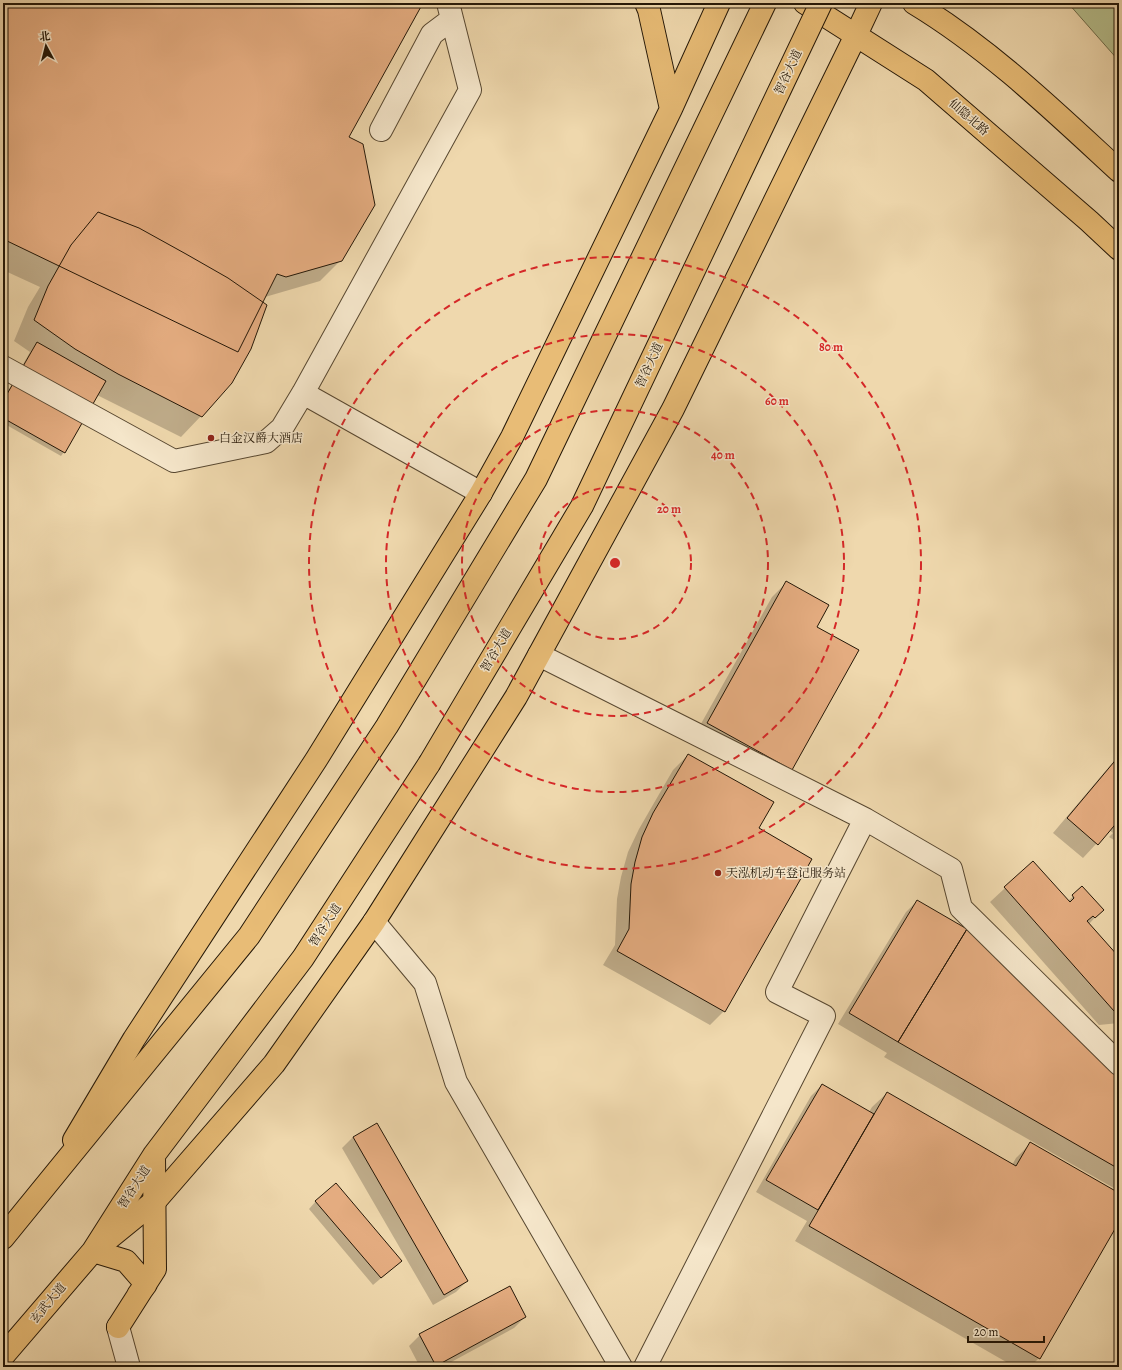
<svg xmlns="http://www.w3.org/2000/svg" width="1122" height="1370" font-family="Alegreya,'Noto Serif SC',serif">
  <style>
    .green { fill: #b6bf8d; stroke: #6d6b4a }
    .shadow { fill: #0003 }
    .building { fill: #e4ac80; stroke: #241707 }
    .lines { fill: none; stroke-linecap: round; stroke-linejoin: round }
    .minor-casing { stroke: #574730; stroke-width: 24 }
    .major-casing { stroke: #241707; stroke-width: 24 }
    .highway-casing { stroke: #241707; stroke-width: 24 }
    .minor { stroke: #f5e6ca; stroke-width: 22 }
    .major { stroke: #e8bc76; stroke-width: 22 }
    .highway { stroke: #e8bc76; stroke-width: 22 }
    .highway-bridge-casing { stroke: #241707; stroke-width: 24; stroke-linecap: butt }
    .highway-bridge { stroke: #e8bc76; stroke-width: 22 }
    .ring { fill: none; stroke: #d62828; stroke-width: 2; stroke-dasharray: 7 5 }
    .poi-dot { fill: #8f2418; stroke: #f5e6ca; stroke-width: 1.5 }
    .labels { text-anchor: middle; stroke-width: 3; stroke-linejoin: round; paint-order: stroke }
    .street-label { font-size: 12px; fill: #241707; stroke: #f5e6ca }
    .poi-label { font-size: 12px; fill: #241707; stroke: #f5e6ca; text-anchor: start }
    .centre { fill: #d62828; stroke: #f5e6ca; stroke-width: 2 }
    .ring-label { font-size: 12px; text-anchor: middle; font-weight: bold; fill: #d62828; stroke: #f5e6ca; stroke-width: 3; stroke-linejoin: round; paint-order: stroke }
  </style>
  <rect width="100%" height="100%" fill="#efd8ad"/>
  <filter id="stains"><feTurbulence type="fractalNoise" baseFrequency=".005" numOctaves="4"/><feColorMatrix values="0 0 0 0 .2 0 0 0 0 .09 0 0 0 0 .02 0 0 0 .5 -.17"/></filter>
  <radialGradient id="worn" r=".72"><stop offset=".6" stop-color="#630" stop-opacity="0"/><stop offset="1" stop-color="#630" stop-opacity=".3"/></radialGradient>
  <path class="green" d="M 1068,3 L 1119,3 L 1119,61 Z"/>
  <path class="shadow" d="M 3,3 L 422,3 L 347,138 L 341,260 L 320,281 L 265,297 L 201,416 L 181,437 L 97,395 L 64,452 L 61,456 L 3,423 L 3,400 L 30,352 L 14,341 L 28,307 L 40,287 L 3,270 Z
    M 786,583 L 816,627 L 858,650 L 791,770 L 693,738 L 772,597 Z
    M 688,755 L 724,1011 L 710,1025 L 603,965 L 615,945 L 617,899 L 621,877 L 628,852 L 639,829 L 673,770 Z
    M 1119,755 L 1119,843 L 1109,837 L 1113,833 L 1109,830 L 1083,858 L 1053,833 Z
    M 1033,862 L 1068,901 L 1082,888 L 1102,910 L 1089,924 L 1119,958 L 1119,1023 L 1099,1025 L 990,902 Z
    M 917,901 L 1119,1075 L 1119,1090 L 1115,1097 L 1119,1099 L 1119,1191 L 884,1057 L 887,1053 L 838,1024 L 906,912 Z
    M 822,1085 L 869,1112 L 872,1107 L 887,1093 L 1012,1165 L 1016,1158 L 1030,1144 L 1119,1194 L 1119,1220 L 1039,1358 L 1030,1367 L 1015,1367 L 795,1241 L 807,1221 L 756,1192 L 811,1096 Z
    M 353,1137 L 467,1281 L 456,1292 L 433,1305 L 342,1148 Z
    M 316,1201 L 393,1268 L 373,1285 L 309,1209 Z
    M 525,1317 L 514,1328 L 442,1367 L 420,1367 L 409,1346 L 420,1335 Z"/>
  <path class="building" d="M 3,3 L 423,3 L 349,137 L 363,144 L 375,205 L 342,261 L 286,277 L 277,274 L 238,352 L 3,239 Z
    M 98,212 L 139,228 L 186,254 L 228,278 L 267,305 L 251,349 L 232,383 L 202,417 L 118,374 L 75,349 L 34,320 L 48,286 L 71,245 Z
    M 37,342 L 106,381 L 65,453 L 3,418 L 3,401 Z
    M 786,581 L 829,605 L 817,627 L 859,650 L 792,770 L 707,723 Z
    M 688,754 L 774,802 L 759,828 L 812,859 L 725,1012 L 617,951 L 629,929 L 631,884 L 635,862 L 642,837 L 653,813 Z
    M 1119,756 L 1119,820 L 1098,845 L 1067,818 Z
    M 1033,861 L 1070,902 L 1074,898 L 1072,895 L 1082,886 L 1104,910 L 1095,918 L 1093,916 L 1087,921 L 1119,957 L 1119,1011 L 1114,1011 L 1004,887 Z
    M 917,900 L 967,929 L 898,1042 L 849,1013 Z
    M 967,929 L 1119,1074 L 1119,1092 L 1117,1096 L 1119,1097 L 1119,1169 L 898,1042 Z
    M 822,1084 L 874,1114 L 818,1210 L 766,1180 Z
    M 887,1092 L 1016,1166 L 1030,1142 L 1119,1193 L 1119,1222 L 1040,1359 L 809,1226 Z
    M 377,1123 L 468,1281 L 444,1295 L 353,1137 Z
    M 336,1183 L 402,1261 L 381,1278 L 315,1201 Z
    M 510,1286 L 526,1317 L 436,1366 L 419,1334 Z"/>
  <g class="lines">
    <g class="minor-casing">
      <path id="minor" d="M 381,130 L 432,34 L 452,19
        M 3,367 L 174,461 L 266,442 L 282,428 L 303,393 L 470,90 L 448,3
        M 303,393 L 481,493
        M 539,655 L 865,819 L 777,992 L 824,1016 L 645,1367
        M 865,819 L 951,869 L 961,908 L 1119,1064
        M 374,922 L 425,983 L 456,1082 L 621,1367
        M 118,1327 L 129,1367"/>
    </g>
    <g class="major-casing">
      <path id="major" d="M 646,3 L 649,10 L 671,109
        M 805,3 L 926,80 L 1089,221 L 1119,249
        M 914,3 C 990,49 1054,111 1119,171
        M 74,1140 L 134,1039 L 316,760 L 481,493 L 512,437 L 671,109 L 719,3
        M 97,1248 L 156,1200 L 274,1064 L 374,922 L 516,697 L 673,409 L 856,35 L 871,3"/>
    </g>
    <g class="highway-casing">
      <path id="highway" d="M 3,1238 L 249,936 L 387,726 L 536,479 L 765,3
        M 93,1251 L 126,1261 L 146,1284 L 138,1295
        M 118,1327 L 155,1269 L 154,1155
        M 3,1356 L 93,1251 L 154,1155 L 303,958 L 429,764"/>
    </g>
    <use href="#minor" class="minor"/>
    <use href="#major" class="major"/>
    <use href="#highway" class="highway"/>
    <g class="highway-bridge-casing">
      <path id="highway-bridge" d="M 429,764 L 582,506 L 821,3"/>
    </g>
    <use href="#highway-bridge" class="highway-bridge"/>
  </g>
  <g class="ring">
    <circle cx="615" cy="563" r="76"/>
    <circle cx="615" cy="563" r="153"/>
    <circle cx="615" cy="563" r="229"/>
    <circle cx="615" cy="563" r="306"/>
  </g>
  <g class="poi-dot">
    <circle cx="211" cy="438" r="4"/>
    <circle cx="718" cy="873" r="4"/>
  </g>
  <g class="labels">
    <g class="street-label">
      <text transform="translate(788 72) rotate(-65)" y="4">智谷大道</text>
      <text transform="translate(969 117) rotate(41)" y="4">仙隐北路</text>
      <text transform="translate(649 365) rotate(-65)" y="4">智谷大道</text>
      <text transform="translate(496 650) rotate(-59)" y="4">智谷大道</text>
      <text transform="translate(325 925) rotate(-57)" y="4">智谷大道</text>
      <text transform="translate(134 1187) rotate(-57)" y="4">智谷大道</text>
      <text transform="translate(48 1303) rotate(-50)" y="4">玄武大道</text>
    </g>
    <g class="poi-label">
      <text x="219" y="442">白金汉爵大酒店</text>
      <text x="726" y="877">天泓机动车登记服务站</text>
    </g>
  </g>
  <circle cx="615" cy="563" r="6" class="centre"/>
  <g class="ring-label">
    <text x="831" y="351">80 m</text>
    <text x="777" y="405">60 m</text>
    <text x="723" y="459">40 m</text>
    <text x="669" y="513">20 m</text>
  </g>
  <rect width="1122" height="1370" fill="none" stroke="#efd8ad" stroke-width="16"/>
  <rect x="4" y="4" width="1114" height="1362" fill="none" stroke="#241707" stroke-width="2"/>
  <rect x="8" y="8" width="1106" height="1354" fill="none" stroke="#241707"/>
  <g transform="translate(46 46) rotate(353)" stroke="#f5e6ca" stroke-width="3" paint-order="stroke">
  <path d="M0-3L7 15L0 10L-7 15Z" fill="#241707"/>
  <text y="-6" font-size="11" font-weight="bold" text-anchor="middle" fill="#241707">北</text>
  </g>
  <path d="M968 1336v6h76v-6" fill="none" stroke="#241707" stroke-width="2"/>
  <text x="974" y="1336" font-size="12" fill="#241707" stroke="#f5e6ca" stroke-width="3" paint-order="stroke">20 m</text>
  <rect width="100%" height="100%" filter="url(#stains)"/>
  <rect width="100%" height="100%" fill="url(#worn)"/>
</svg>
